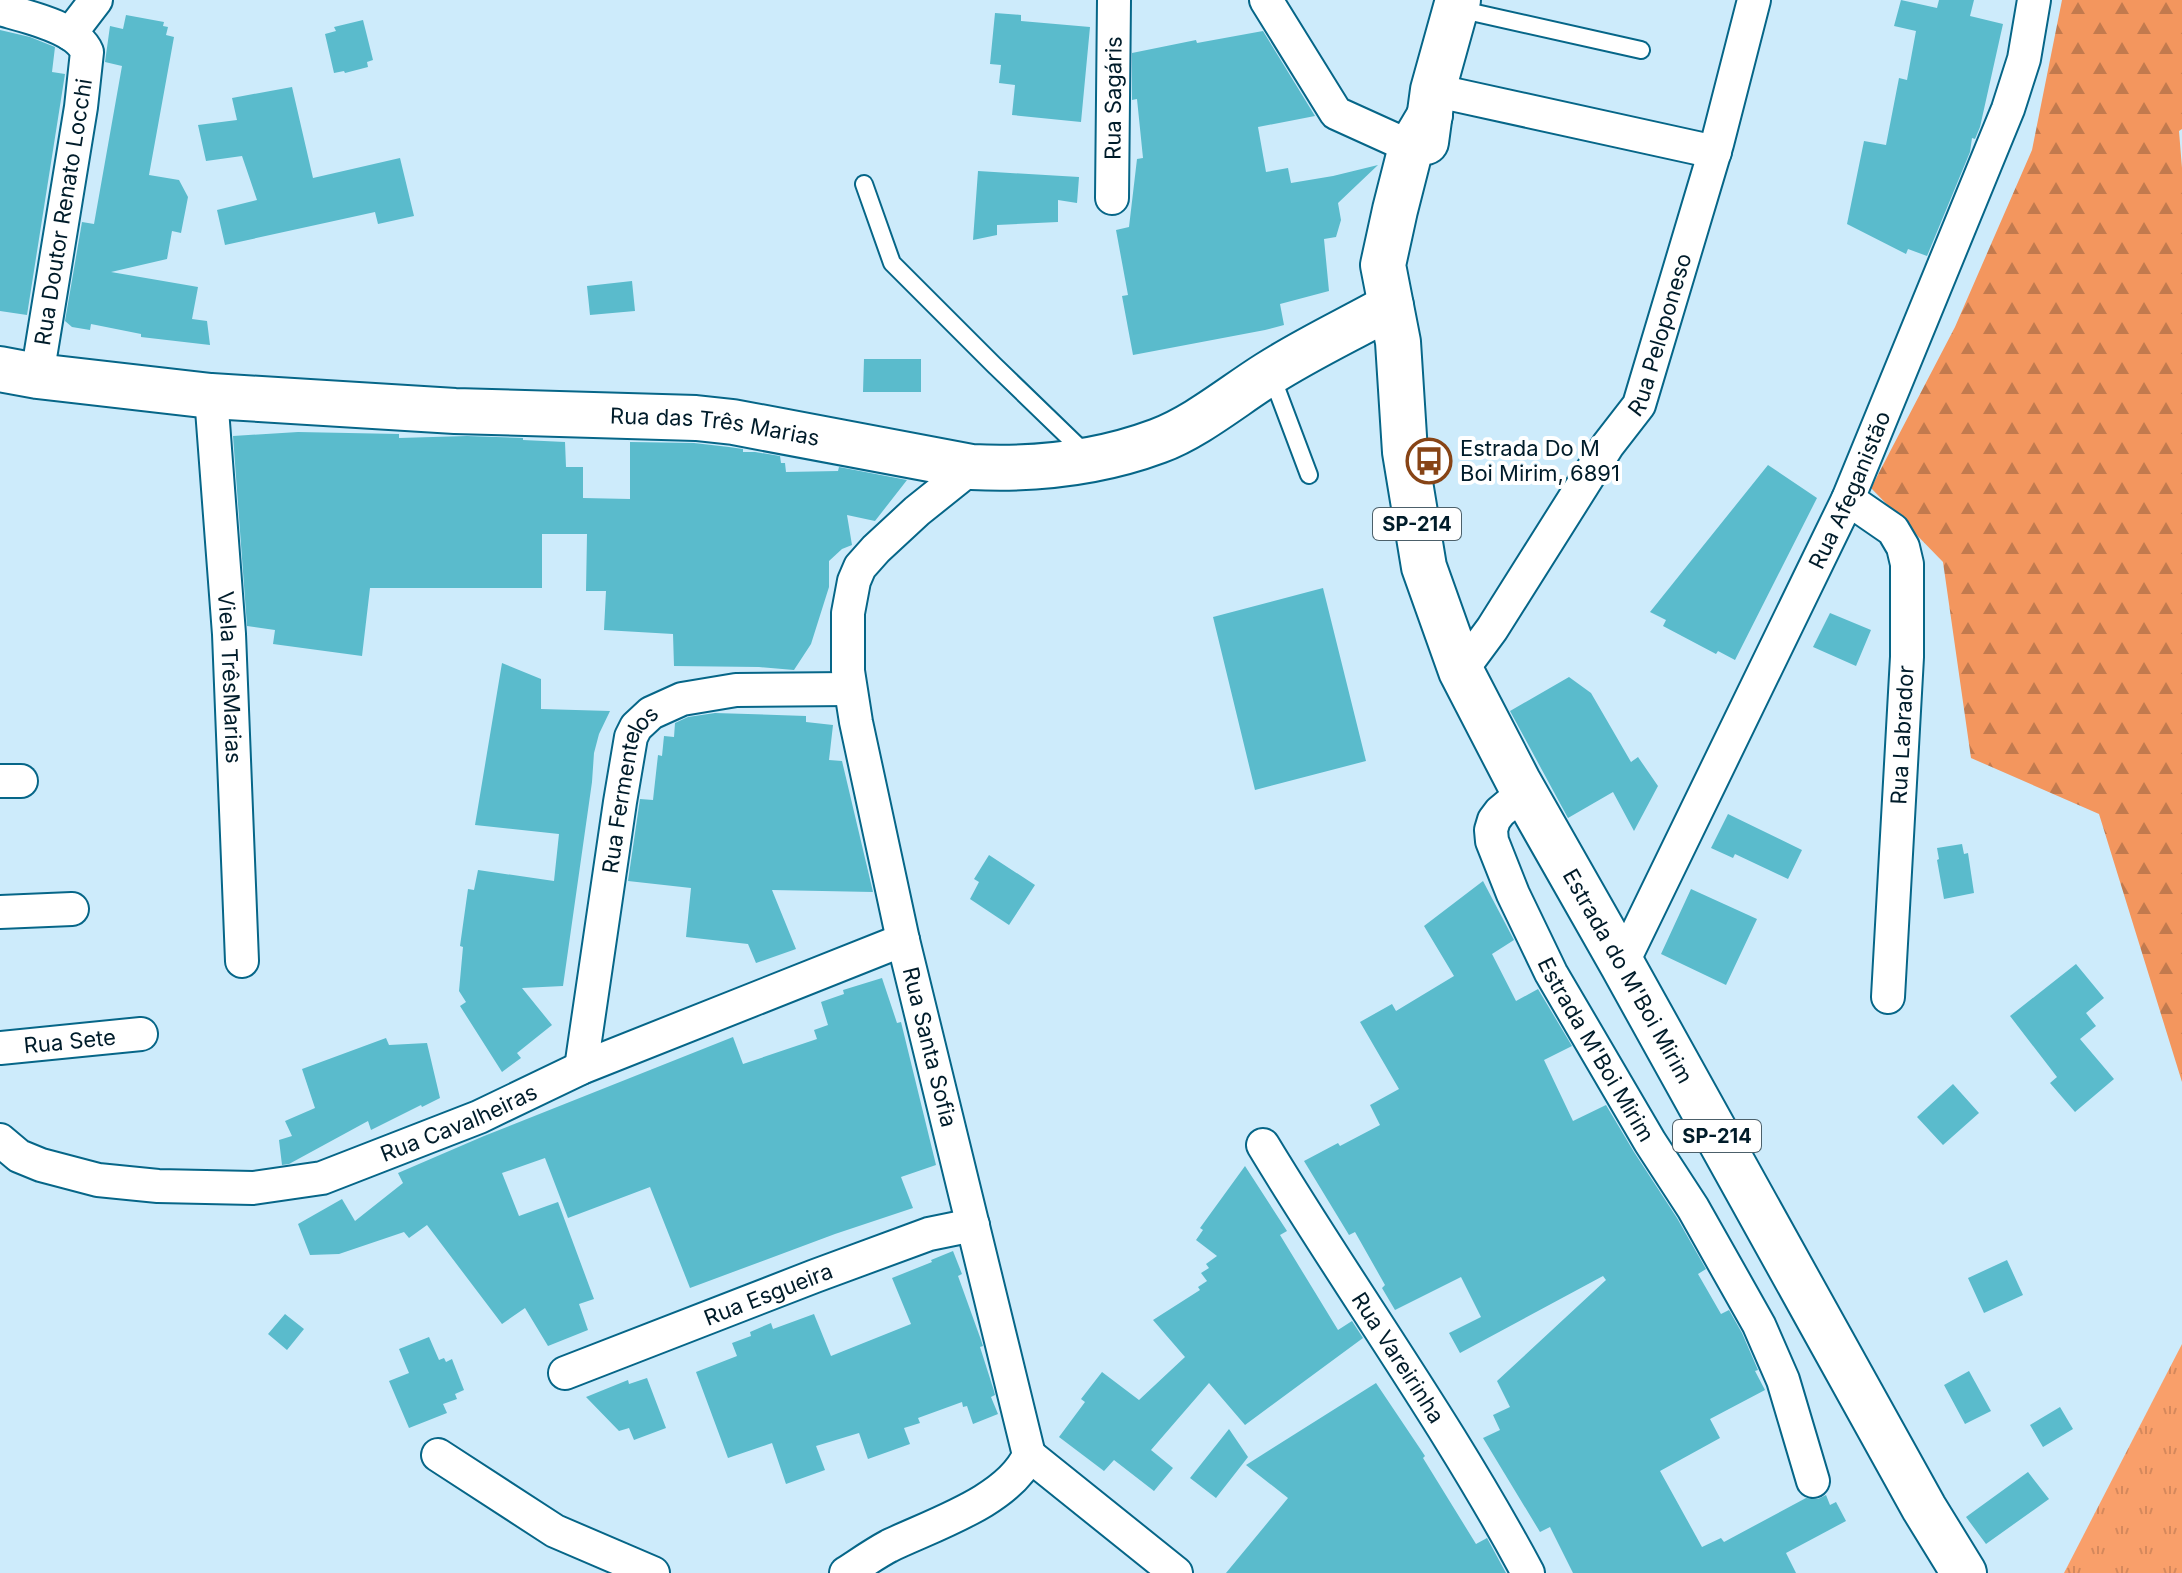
<svg xmlns="http://www.w3.org/2000/svg" width="2182" height="1573" font-family="Inter,sans-serif">
  <style>
    .grass { fill: url(#grass-tufts) }
    .forest { fill: url(#forest-firs) }
    .building { fill: #5abbcc }
    .lines { fill: none; stroke-linecap: round; stroke-linejoin: round }
    .lane-casing { stroke: #066688; stroke-width: 20 }
    .street-casing { stroke: #066688; stroke-width: 36 }
    .secondary-casing { stroke: #066688; stroke-width: 48 }
    .primary-casing { stroke: #066688; stroke-width: 48 }
    .lane { stroke: #fff; stroke-width: 16 }
    .street { stroke: #fff; stroke-width: 32 }
    .secondary { stroke: #fff; stroke-width: 44 }
    .primary { stroke: #fff; stroke-width: 44 }
    .labels { text-anchor: middle; stroke-width: 8; stroke-linejoin: round; paint-order: stroke }
    .shield { fill: #fff; stroke: #4c606a; stroke-width: 2 }
    .shield-label { font-size: 20px; font-weight: bold; fill: #001c2a }
    .street-label { font-size: 22px; fill: #001c2a; stroke: #fff }
    .poi-label { font-size: 22px; fill: #001c2a; stroke: #fff; text-anchor: start }
  </style>
  <defs>
    <pattern id="grass-tufts" width="24" height="20" patternUnits="userSpaceOnUse" patternTransform="scale(2)"><rect width="24" height="20" fill="#f99f6a"/><path d="M3 7l-1-3M5 7V3M7 7l1-3M15 17l-1-3M17 17v-4M19 17l1-3" fill="none" stroke="#d4885c"/></pattern>
    <pattern id="forest-firs" width="22" height="20" patternUnits="userSpaceOnUse" patternTransform="scale(2)"><rect width="22" height="20" fill="#f3965e"/><path d="M5 1l3.5 6h-7zM16 11l3.5 6h-7z" fill="#c27a4e"/></pattern>
  </defs>
  <rect width="100%" height="100%" fill="#cdebfb"/>
  <path class="grass" d="M 2182,1344 L 2182,1573 L 2064,1573 Z"/>
  <path class="forest" d="M 2062,0 L 2182,0 L 2182,129 L 2179,131 L 2182,168 L 2182,1082 L 2099,814 L 1971,758 L 1943,562 L 1871,488 L 1955,327 L 2032,150 Z"/>
  <path class="building" d="M 1901,0 L 1937,8 L 1939,0 L 1974,0 L 1970,16 L 2003,24 L 1980,127 L 1975,139 L 1972,138 L 1970,152 L 1927,256 L 1908,249 L 1906,254 L 1847,224 L 1864,141 L 1886,145 L 1899,78 L 1907,80 L 1916,31 L 1894,26 Z
    M 995,13 L 1021,15 L 1021,21 L 1090,27 L 1081,122 L 1012,115 L 1015,85 L 999,83 L 1001,65 L 990,64 Z
    M 126,15 L 164,22 L 163,26 L 168,27 L 166,35 L 174,37 L 149,175 L 179,180 L 188,197 L 181,233 L 172,231 L 167,259 L 111,272 L 198,287 L 192,319 L 207,321 L 210,345 L 141,337 L 141,334 L 91,324 L 90,330 L 72,327 L 65,321 L 82,222 L 94,224 L 122,66 L 105,62 L 110,26 L 123,29 Z
    M 363,20 L 373,60 L 367,62 L 368,67 L 345,73 L 344,71 L 334,73 L 325,34 L 336,31 L 334,27 Z
    M 0,30 L 30,37 L 55,47 L 52,72 L 65,74 L 27,315 L 0,311 Z
    M 1263,31 L 1315,116 L 1258,127 L 1266,172 L 1288,168 L 1291,183 L 1333,176 L 1378,165 L 1338,203 L 1341,220 L 1336,237 L 1324,239 L 1329,291 L 1280,304 L 1284,325 L 1265,330 L 1133,355 L 1122,296 L 1128,295 L 1116,230 L 1129,227 L 1137,159 L 1143,158 L 1137,99 L 1132,100 L 1132,53 L 1196,40 L 1197,43 Z
    M 292,87 L 313,178 L 400,158 L 414,216 L 378,224 L 375,212 L 225,245 L 217,210 L 257,200 L 242,156 L 206,161 L 198,125 L 237,120 L 232,98 Z
    M 978,171 L 1079,177 L 1077,203 L 1058,200 L 1058,222 L 997,225 L 997,235 L 973,240 Z
    M 632,281 L 635,311 L 590,315 L 587,286 Z
    M 864,359 L 921,359 L 921,392 L 863,392 Z
    M 298,432 L 399,434 L 399,438 L 467,436 L 523,438 L 523,440 L 565,442 L 566,467 L 583,467 L 583,498 L 630,499 L 630,442 L 694,443 L 729,447 L 743,449 L 743,452 L 755,452 L 780,456 L 781,463 L 785,463 L 786,472 L 838,471 L 839,467 L 907,480 L 875,521 L 847,515 L 852,545 L 842,549 L 829,561 L 829,587 L 811,644 L 794,670 L 759,667 L 674,666 L 673,634 L 604,630 L 606,591 L 586,591 L 587,534 L 542,534 L 542,588 L 370,588 L 362,656 L 273,644 L 275,630 L 247,626 L 233,436 Z
    M 1768,465 L 1817,498 L 1735,660 L 1718,651 L 1716,654 L 1663,626 L 1666,620 L 1650,612 Z
    M 1323,588 L 1366,761 L 1255,790 L 1213,617 Z
    M 1830,613 L 1871,630 L 1856,666 L 1813,647 Z
    M 502,663 L 541,679 L 541,709 L 610,711 L 599,734 L 594,753 L 592,782 L 563,986 L 522,988 L 552,1025 L 517,1053 L 521,1058 L 502,1072 L 460,1006 L 466,1002 L 459,991 L 463,947 L 460,946 L 468,889 L 474,890 L 478,870 L 554,881 L 559,834 L 475,825 Z
    M 1569,677 L 1591,693 L 1631,762 L 1638,757 L 1658,786 L 1634,831 L 1613,792 L 1568,818 L 1510,711 Z
    M 715,713 L 806,716 L 806,722 L 833,725 L 829,760 L 842,761 L 873,892 L 772,890 L 796,949 L 756,963 L 748,944 L 686,937 L 691,888 L 628,881 L 640,799 L 653,800 L 658,755 L 662,756 L 664,736 L 674,737 L 675,723 L 688,717 Z
    M 1728,814 L 1802,850 L 1788,879 L 1735,854 L 1733,858 L 1711,848 Z
    M 1962,844 L 1964,854 L 1968,853 L 1974,893 L 1944,899 L 1937,860 L 1939,859 L 1937,848 Z
    M 989,855 L 1035,885 L 1009,925 L 970,899 L 979,882 L 974,879 Z
    M 1483,881 L 1514,940 L 1492,954 L 1516,1001 L 1538,989 L 1572,1046 L 1544,1060 L 1573,1121 L 1606,1105 L 1634,1152 L 1677,1218 L 1706,1269 L 1698,1274 L 1721,1314 L 1729,1310 L 1742,1333 L 1758,1370 L 1755,1371 L 1765,1390 L 1710,1419 L 1720,1438 L 1660,1471 L 1702,1547 L 1721,1538 L 1724,1542 L 1806,1498 L 1818,1499 L 1826,1495 L 1830,1505 L 1836,1502 L 1846,1521 L 1786,1553 L 1796,1573 L 1573,1573 L 1550,1527 L 1540,1532 L 1483,1438 L 1500,1430 L 1493,1415 L 1510,1407 L 1497,1381 L 1606,1280 L 1603,1276 L 1460,1353 L 1449,1333 L 1481,1317 L 1461,1277 L 1395,1310 L 1382,1288 L 1385,1285 L 1355,1232 L 1349,1235 L 1304,1161 L 1338,1143 L 1340,1146 L 1380,1125 L 1370,1105 L 1399,1089 L 1360,1022 L 1392,1004 L 1396,1011 L 1454,976 L 1424,926 Z
    M 1691,889 L 1757,919 L 1726,985 L 1661,954 Z
    M 2076,964 L 2104,998 L 2086,1013 L 2096,1026 L 2080,1039 L 2114,1079 L 2075,1112 L 2050,1083 L 2057,1077 L 2010,1016 Z
    M 882,978 L 897,1023 L 901,1022 L 936,1165 L 901,1177 L 913,1208 L 835,1234 L 690,1288 L 650,1187 L 568,1218 L 545,1158 L 502,1173 L 519,1216 L 558,1202 L 594,1299 L 579,1304 L 588,1330 L 548,1346 L 525,1308 L 502,1324 L 427,1225 L 409,1238 L 404,1232 L 339,1254 L 310,1255 L 298,1224 L 342,1199 L 355,1221 L 403,1183 L 398,1173 L 484,1136 L 733,1037 L 743,1064 L 817,1039 L 814,1030 L 828,1025 L 821,1002 L 844,994 L 843,990 Z
    M 386,1038 L 389,1045 L 427,1043 L 440,1098 L 422,1107 L 421,1105 L 371,1130 L 368,1121 L 289,1164 L 282,1165 L 279,1140 L 292,1136 L 285,1121 L 315,1108 L 302,1069 Z
    M 1953,1084 L 1979,1113 L 1943,1145 L 1917,1117 Z
    M 1245,1166 L 1287,1231 L 1280,1235 L 1338,1330 L 1352,1321 L 1363,1338 L 1245,1425 L 1209,1383 L 1151,1450 L 1173,1468 L 1154,1491 L 1114,1460 L 1104,1471 L 1059,1437 L 1085,1402 L 1081,1399 L 1102,1372 L 1139,1400 L 1185,1357 L 1153,1320 L 1200,1290 L 1198,1287 L 1207,1281 L 1201,1273 L 1209,1268 L 1206,1264 L 1217,1256 L 1196,1240 L 1203,1230 L 1200,1228 Z
    M 953,1251 L 962,1274 L 958,1276 L 981,1340 L 983,1346 L 980,1347 L 994,1391 L 995,1395 L 991,1397 L 998,1414 L 973,1424 L 967,1406 L 963,1407 L 962,1402 L 918,1418 L 920,1423 L 904,1428 L 910,1444 L 868,1459 L 859,1433 L 816,1446 L 825,1470 L 786,1484 L 772,1443 L 728,1458 L 696,1372 L 737,1356 L 732,1343 L 751,1336 L 750,1332 L 771,1323 L 773,1329 L 814,1314 L 831,1356 L 911,1324 L 892,1278 L 932,1262 L 931,1260 Z
    M 2007,1260 L 2023,1295 L 1984,1313 L 1968,1278 Z
    M 285,1314 L 304,1329 L 287,1350 L 268,1334 Z
    M 429,1337 L 439,1360 L 444,1358 L 446,1362 L 452,1359 L 464,1390 L 455,1394 L 457,1399 L 443,1404 L 447,1413 L 409,1428 L 389,1381 L 409,1373 L 399,1349 Z
    M 1969,1371 L 1991,1411 L 1965,1424 L 1944,1385 Z
    M 647,1378 L 666,1428 L 634,1440 L 629,1428 L 619,1431 L 586,1397 L 628,1380 L 629,1384 Z
    M 1376,1383 L 1425,1456 L 1423,1458 L 1476,1544 L 1487,1538 L 1506,1573 L 1226,1573 L 1288,1498 L 1246,1465 Z
    M 2060,1407 L 2073,1429 L 2043,1447 L 2030,1425 Z
    M 1229,1429 L 1248,1457 L 1216,1498 L 1190,1478 Z
    M 2028,1472 L 2049,1499 L 1986,1544 L 1966,1517 Z"/>
  <g class="lines">
    <g class="lane-casing">
      <path id="lane" d="M 1458,9 L 1641,50
        M 864,184 L 892,263 L 994,365 L 1085,453
        M 1271,374 L 1309,475"/>
    </g>
    <g class="street-casing">
      <g id="street">
        <path d="M 1266,0 L 1336,113 L 1411,147"/>
        <path d="M 0,9 C 24,16 77,27 87,52 L 81,107 L 37,376"/>
        <path d="M 70,34 L 96,0"/>
        <path d="M 1433,90 L 1715,152"/>
        <path id="s1" d="M 1112,198 L 1114,0"/>
        <path id="s2" d="M 211,396 L 229,634 L 242,961"/>
        <path d="M 1848,499 L 1893,530 L 1903,547 L 1907,564 L 1907,657 L 1888,997"/>
        <path id="s3" d="M 1461,671 L 1492,629 L 1608,445 L 1639,405 L 1717,144 L 1754,0"/>
        <path d="M 0,781 L 21,781"/>
        <path id="s4" d="M 1524,792 L 1500,812 L 1494,820 L 1491,830 L 1492,841 L 1513,894 L 1551,973 L 1650,1142 L 1693,1208 L 1759,1325 L 1783,1380 L 1813,1481"/>
        <path d="M 0,912 L 72,909"/>
        <path id="s5" d="M 1622,964 L 1848,499 L 2008,109 L 2024,59 L 2034,0"/>
        <path id="s6" d="M 0,1048 L 141,1034"/>
        <path id="s7" d="M 581,1068 L 620,802 L 631,737 L 636,727 L 651,713 L 682,699 L 736,690 L 849,689"/>
        <path id="s8" d="M 0,1140 L 19,1156 L 41,1165 L 98,1180 L 158,1186 L 253,1188 L 322,1178 L 479,1117 L 581,1068 L 903,940"/>
        <path id="s9" d="M 1263,1145 C 1350,1289 1449,1425 1528,1573"/>
        <path id="s10" d="M 565,1373 L 815,1276 L 929,1234 L 973,1225"/>
        <path d="M 438,1455 L 555,1531 L 653,1573"/>
        <path d="M 1029,1455 L 1176,1573"/>
        <path d="M 846,1573 C 860,1564 874,1554 889,1546 C 932,1525 1009,1501 1029,1455 L 903,940 L 856,722 L 848,671 L 848,613 L 854,581 L 860,567 L 876,549 L 917,511 L 972,467"/>
      </g>
    </g>
    <g class="secondary-casing">
      <g id="secondary">
        <path id="s11" d="M 0,369 L 37,376 L 211,396 L 455,411 L 696,418 L 733,422 L 972,467 C 1034,470 1099,463 1158,441 C 1196,427 1233,396 1268,374 C 1307,349 1350,329 1391,306"/>
      </g>
    </g>
    <g class="primary-casing">
      <g id="primary">
        <path id="s12" d="M 1430,115 L 1411,147 L 1395,210 L 1383,265 L 1398,342 L 1405,452 L 1424,567 L 1461,671 L 1518,781 L 1622,964 L 1924,1508 L 1964,1573"/>
        <path d="M 1426,142 L 1433,90 L 1458,0"/>
      </g>
    </g>
    <use href="#lane" class="lane"/>
    <use href="#street" class="street"/>
    <use href="#secondary" class="secondary"/>
    <use href="#primary" class="primary"/>
  </g>
  <defs>
    <g id="bus-ring" transform="scale(2.3)"><circle r="9.5" fill="#fff" stroke="#874416" stroke-width="1.5"/><path d="M-5-6H5V4H4V6H2V4H-2V6H-4V4H-5ZM-3.5-4V0h7V-4ZM-3.5 1.2v1.5H-2V1.2ZM2 1.2v1.5H3.5V1.2Z" fill="#874416"/></g>
  </defs>
  <g fill-rule="evenodd">
    <use href="#bus-ring" x="1429" y="461"/>
  </g>
  <g class="labels">
    <g class="shield">
      <rect x="1373" y="508" width="88" height="32" rx="6"/>
      <rect x="1673" y="1120" width="88" height="32" rx="6"/>
    </g>
    <g class="shield-label">
      <text x="1417" y="531">SP-214</text>
      <text x="1717" y="1143">SP-214</text>
    </g>
    <g class="street-label">
      <text dy="8" stroke="none"><textPath href="#s1" startOffset="100">Rua Sagáris</textPath></text>
      <text transform="translate(63 212) rotate(-81)" y="8">Rua Doutor Renato Locchi</text>
      <text dy="8" stroke="none"><textPath href="#s3" startOffset="394">Rua Peloponeso</textPath></text>
      <text dy="8" stroke="none"><textPath href="#s11" startOffset="718">Rua das Três Marias</textPath></text>
      <text dy="8" stroke="none"><textPath href="#s5" startOffset="526">Rua Afeganistão</textPath></text>
      <text dy="8" stroke="none"><textPath href="#s2" startOffset="282">Viela TrêsMarias</textPath></text>
      <text transform="translate(1902 735) rotate(-87)" y="8">Rua Labrador</text>
      <text dy="8" stroke="none"><textPath href="#s7" startOffset="284">Rua Fermentelos</textPath></text>
      <text dy="8" stroke="none"><textPath href="#s12" startOffset="922">Estrada do M'Boi Mirim</textPath></text>
      <text dy="8" stroke="none"><textPath href="#s6" startOffset="70">Rua Sete</textPath></text>
      <text transform="translate(930 1047) rotate(76)" y="8">Rua Santa Sofia</text>
      <text dy="8" stroke="none"><textPath href="#s4" startOffset="296">Estrada M'Boi Mirim</textPath></text>
      <text dy="8" stroke="none"><textPath href="#s8" startOffset="480">Rua Cavalheiras</textPath></text>
      <text dy="8" stroke="none"><textPath href="#s10" startOffset="218">Rua Esgueira</textPath></text>
      <text dy="8" stroke="none"><textPath href="#s9" startOffset="252">Rua Vareirinha</textPath></text>
    </g>
    <g class="poi-label">
      <text x="1460" y="456">Estrada Do M<tspan x="1460" dy="25">Boi Mirim, 6891</tspan></text>
    </g>
  </g>
</svg>
